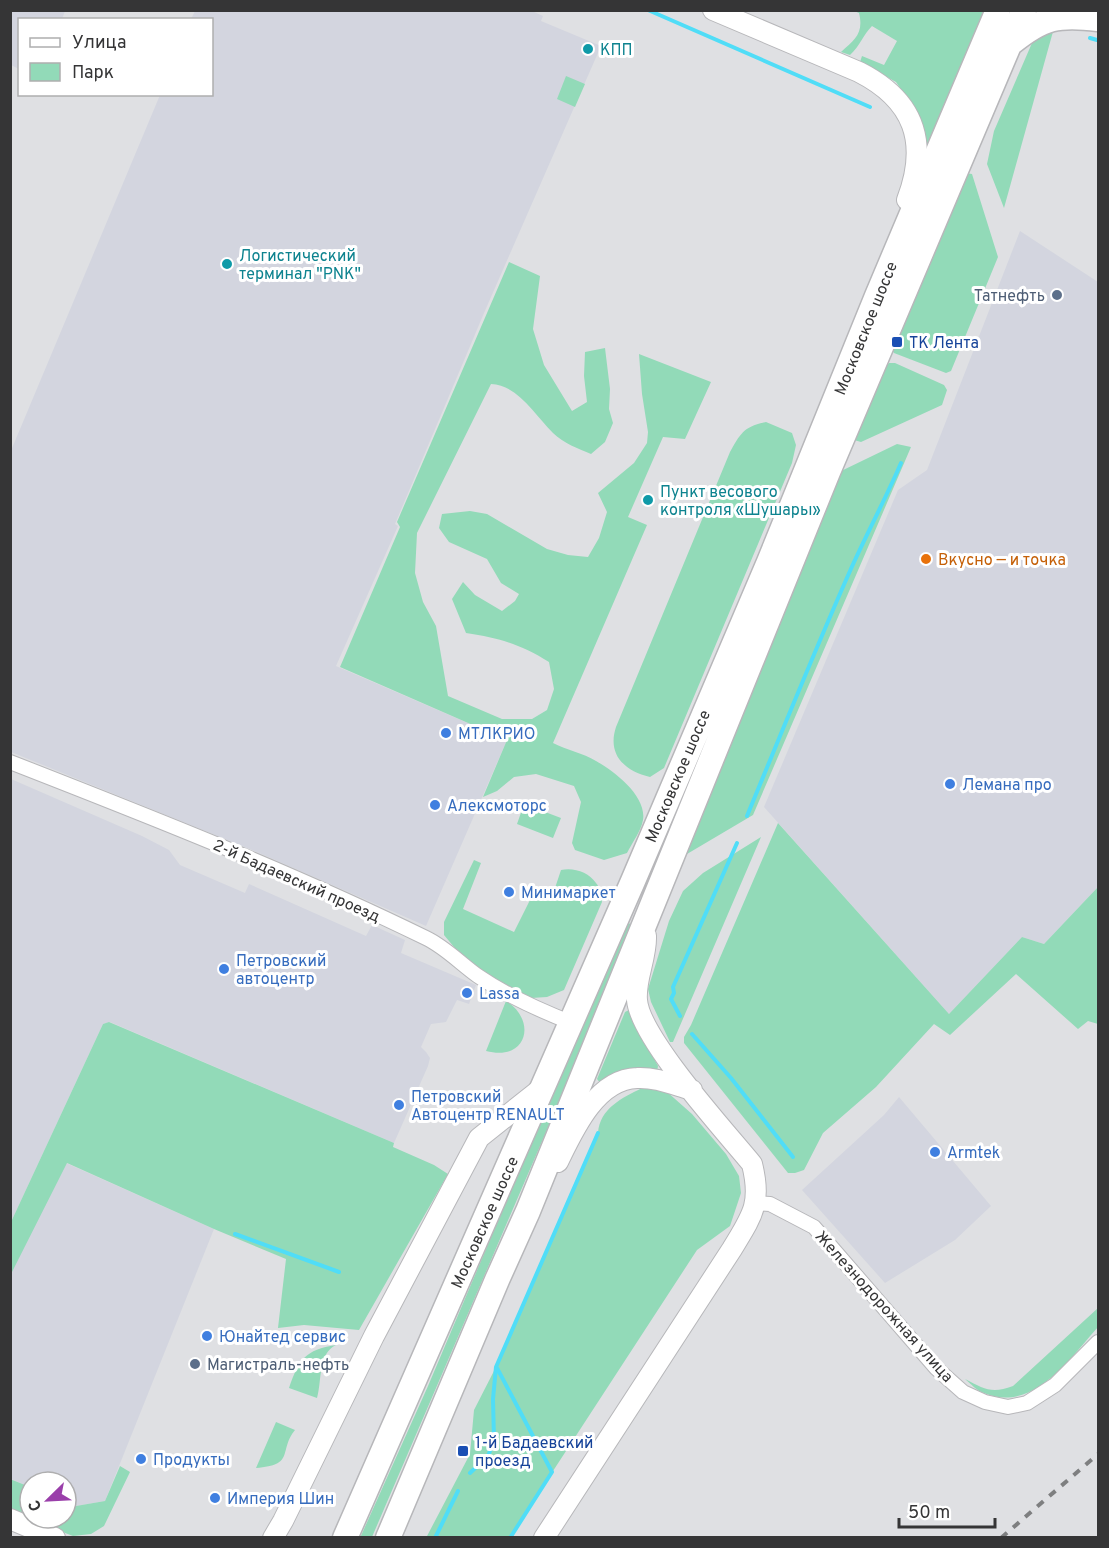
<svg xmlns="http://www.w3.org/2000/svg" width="1109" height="1548" font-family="Overpass,sans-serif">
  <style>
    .built { fill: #d3d5df }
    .green { fill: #92dab8 }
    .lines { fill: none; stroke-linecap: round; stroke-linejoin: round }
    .stream { stroke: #50ddf7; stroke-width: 4 }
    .street-casing { stroke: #b7b7ba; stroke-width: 16 }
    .secondary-casing { stroke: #b7b7ba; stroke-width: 22 }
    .highway-casing { stroke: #b7b7ba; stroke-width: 27 }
    .street { stroke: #fff; stroke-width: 14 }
    .secondary { stroke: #fff; stroke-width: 20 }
    .highway { stroke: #fff; stroke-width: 24 }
    .rail { stroke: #7e7f80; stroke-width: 4; stroke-dasharray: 8 8; stroke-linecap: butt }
    .culture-dot { fill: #0f9aa8; stroke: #fff; stroke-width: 2 }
    .service-dot { fill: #5c6f8a; stroke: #fff; stroke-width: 2 }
    .transit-dot { fill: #1a4fb4; stroke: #fff; stroke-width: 2 }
    .food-dot { fill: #e8710a; stroke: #fff; stroke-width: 2 }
    .shop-dot { fill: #3f7fe0; stroke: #fff; stroke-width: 2 }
    .labels { text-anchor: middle; stroke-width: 6; stroke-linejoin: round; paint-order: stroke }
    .culture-label { font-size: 16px; fill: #0d838f; stroke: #fff; text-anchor: start }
    .service-label { font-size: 16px; fill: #4e5e75; stroke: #fff; text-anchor: end }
    .street-label { font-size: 16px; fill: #353536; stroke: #fff }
    .transit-label { font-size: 16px; fill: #164399; stroke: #fff; text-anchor: start }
    .food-label { font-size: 16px; fill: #c56008; stroke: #fff; text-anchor: start }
    .shop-label { font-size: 16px; fill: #366cbe; stroke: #fff; text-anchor: start }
  </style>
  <rect width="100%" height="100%" fill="#dfe0e3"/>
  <path class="built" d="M 10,11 L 65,11 L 62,19 L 20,20 L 19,69 L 11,65 Z
    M 195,11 L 532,11 L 543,16 L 541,21 L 601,46 L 484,313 L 395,524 L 398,526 L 336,666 L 507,740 L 426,926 L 252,850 L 11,752 L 10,453 L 160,95 L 212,94 L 212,20 L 191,19 Z
    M 1020,231 L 1098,282 L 1098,887 L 1044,944 L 1022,937 L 949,1014 L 764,807 L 898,490 L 927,470 Z
    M 11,779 L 142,836 L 169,850 L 180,865 L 245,893 L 249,884 L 366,936 L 372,925 L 405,940 L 401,953 L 476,985 L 469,1004 L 457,1000 L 446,1022 L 431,1024 L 421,1047 L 426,1052 L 430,1058 L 428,1066 L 394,1143 L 110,1022 L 103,1024 L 11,1222 Z
    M 899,1097 L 991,1206 L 955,1240 L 885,1283 L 802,1190 L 884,1115 Z
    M 66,1163 L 214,1229 L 105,1501 L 76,1506 L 66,1502 L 66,1482 L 30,1482 L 30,1487 L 11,1479 L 10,1274 Z"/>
  <path class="green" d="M 854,11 L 988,11 L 927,154 L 907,98 L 896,82 L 860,62 L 862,56 L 884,65 L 897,41 L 872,26 C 863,35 860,46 850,55 L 841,52 C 855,40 864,33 859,13 Z
    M 1054,28 L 1004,208 L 987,164 L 994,131 L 1032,43 Z
    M 566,76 L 585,84 L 575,107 L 557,99 Z
    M 965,173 L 972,174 L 998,257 L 951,371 L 946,373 L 894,353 L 888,343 Z
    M 509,262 L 540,276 L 533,329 L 544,365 L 572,411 L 587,402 L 584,376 L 585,352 L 605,348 L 610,389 L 609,409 L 613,423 L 605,442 L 591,454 C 579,449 563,443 553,433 C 535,415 518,385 491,384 L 417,533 L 415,573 L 423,602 L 436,626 L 448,696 L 502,719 L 532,719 L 547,710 L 554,689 L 549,662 C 520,644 499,638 466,633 L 452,599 L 463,582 L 475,595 L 502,611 L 515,601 L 519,594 L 501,583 L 487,559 L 449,542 L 439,528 L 442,514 L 470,511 L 487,514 L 547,549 L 568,555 L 588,557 L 599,538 L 607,512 L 598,493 L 634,463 L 647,443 L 648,432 L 642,394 L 639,354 L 711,382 L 685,439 L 663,437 L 628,517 L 647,525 L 553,743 C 567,750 583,753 596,761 C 614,771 647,796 643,820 C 641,831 632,843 627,853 L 604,860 L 575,850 L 572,843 L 581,802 L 574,786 L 536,774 L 514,777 L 497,791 L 483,797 L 507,740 L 340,667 L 400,527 L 397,522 Z
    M 889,363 L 895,363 L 944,385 L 947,390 L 942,405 L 861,442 L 854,440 L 881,372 Z
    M 766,422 L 792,433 L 796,445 L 792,463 L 664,768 L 650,777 C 624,771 607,754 616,727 L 730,452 C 740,434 744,426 766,422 Z
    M 897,444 L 911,447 L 753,815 L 687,854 L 683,852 L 837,473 Z
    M 524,804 L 561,818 L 553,838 L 517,824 Z
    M 778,823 L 949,1014 L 1022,937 L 1044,944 L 1098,887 L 1098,1024 L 1088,1021 L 1078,1029 L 1016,974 L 950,1035 L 934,1024 L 876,1087 L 823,1133 L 804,1170 L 795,1173 L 788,1173 L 684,1043 L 684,1037 L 691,1025 Z
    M 761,837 L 673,1042 L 670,1042 L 651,1002 L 648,989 L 669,921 L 683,891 L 703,873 Z
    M 474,860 L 481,863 L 463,909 L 514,932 L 533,894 L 551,900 L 561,870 C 573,867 589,872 596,883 C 600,887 601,896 602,902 L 564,990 L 547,997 L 531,998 L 483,972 L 454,947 L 444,935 L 444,922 Z
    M 625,921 L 632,925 L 583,1046 L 372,1537 L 360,1538 L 428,1386 Z
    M 506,1001 C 537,1020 528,1062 486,1051 Z
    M 629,1010 L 658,1066 L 657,1072 L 601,1084 L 597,1079 L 625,1012 Z
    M 109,1022 L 394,1143 L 393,1147 L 434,1165 L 448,1174 L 359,1330 L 304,1325 L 278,1328 L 286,1259 L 214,1229 L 67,1163 L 11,1274 L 11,1222 L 103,1024 Z
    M 642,1088 L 666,1091 L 692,1114 L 726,1154 L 739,1176 L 741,1193 L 730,1226 L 697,1250 L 510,1537 L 426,1538 L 470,1454 L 474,1410 L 496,1367 L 598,1133 C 600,1108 622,1098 642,1088 Z
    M 1098,1308 L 1098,1327 C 1070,1358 1033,1414 984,1393 C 977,1391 971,1384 965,1379 C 984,1389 992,1394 1013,1386 Z
    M 336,1345 C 318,1353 322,1381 317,1398 L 289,1388 C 299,1359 305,1350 336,1345 Z
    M 276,1422 L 295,1430 C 278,1451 296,1465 256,1468 Z
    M 120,1466 L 130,1472 L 104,1526 L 91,1534 L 73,1536 L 11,1512 L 10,1479 L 30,1487 L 30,1518 L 66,1518 L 66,1502 L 76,1506 L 105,1501 Z"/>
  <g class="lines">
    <path class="stream" d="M 648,10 L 870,107
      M 1090,38 L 1097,40
      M 747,816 C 781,734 814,652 850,571 C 866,535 885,500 901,463
      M 680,1016 L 671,999 L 674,993 L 673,987 L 737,843
      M 692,1034 L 731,1078 L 793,1157
      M 235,1234 L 339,1272
      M 497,1368 L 552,1472 L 510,1538
      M 470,1473 L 488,1456 L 494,1441 L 493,1399 L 496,1367 L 598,1133
      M 435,1538 L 458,1491"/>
    <g class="street-casing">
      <path id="street" d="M 10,762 C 151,817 291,872 426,938 C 445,947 461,964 478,976 C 507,996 539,1010 572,1023
        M 756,1203 L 770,1204 L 814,1227 L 936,1368 L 963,1392 L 985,1402 L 1008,1407 L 1027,1403 L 1055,1385 L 1098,1342"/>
    </g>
    <g class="secondary-casing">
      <path id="secondary" d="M 713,10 L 859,72 C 914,100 929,142 907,200
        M 558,1162 C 573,1131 596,1079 637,1078 C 656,1077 674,1085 692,1090
        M 10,1519 L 55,1538
        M 273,1538 L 283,1521 L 374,1336 L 479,1138 L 543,1087
        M 544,1538 L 732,1249 C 752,1216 762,1204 752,1164 C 725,1131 640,1038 637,1000 C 635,979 647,957 646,936"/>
    </g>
    <g class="highway-casing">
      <path id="highway" d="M 1011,43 C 1043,17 1058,14 1098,19
        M 345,1538 L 633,881 L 769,562 L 877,296 L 998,10
        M 388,1538 L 497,1280 L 528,1211 L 828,472 L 1024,10"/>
    </g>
    <use href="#street" class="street"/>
    <use href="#secondary" class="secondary"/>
    <use href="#highway" class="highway"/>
    <path class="rail" d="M 1001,1538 L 1098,1454"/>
  </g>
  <g class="culture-dot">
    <circle cx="588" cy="49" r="6"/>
    <circle cx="227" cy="264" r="6"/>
    <circle cx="648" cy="500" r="6"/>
  </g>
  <g class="service-dot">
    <circle cx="1057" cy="295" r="6"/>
    <circle cx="195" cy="1364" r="6"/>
  </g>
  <g class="transit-dot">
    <rect x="891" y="336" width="12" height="12" rx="3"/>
    <rect x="457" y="1445" width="12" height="12" rx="3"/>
  </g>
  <circle class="food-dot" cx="926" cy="559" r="6"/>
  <g class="shop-dot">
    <circle cx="446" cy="733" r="6"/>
    <circle cx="950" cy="784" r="6"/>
    <circle cx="435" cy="805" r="6"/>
    <circle cx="509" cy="892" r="6"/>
    <circle cx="224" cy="969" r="6"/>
    <circle cx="467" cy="993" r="6"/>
    <circle cx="399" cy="1105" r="6"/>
    <circle cx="935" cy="1152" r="6"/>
    <circle cx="207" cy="1336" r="6"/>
    <circle cx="141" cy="1459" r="6"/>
    <circle cx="215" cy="1498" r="6"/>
  </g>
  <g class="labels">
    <g class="culture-label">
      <text x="600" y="55">КПП</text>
      <text x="239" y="261">Логистический<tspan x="239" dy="18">терминал "PNK"</tspan></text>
      <text x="660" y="497">Пункт весового<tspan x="660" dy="18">контроля «Шушары»</tspan></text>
    </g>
    <g class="service-label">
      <text x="1045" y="301">Татнефть</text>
      <text x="207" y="1370" text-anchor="start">Магистраль-нефть</text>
    </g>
    <g class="street-label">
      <text transform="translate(865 328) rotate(-68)" y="6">Московское шоссе</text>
      <text transform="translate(677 776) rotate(-67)" y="6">Московское шоссе</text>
      <text transform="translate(297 880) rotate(24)" y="6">2-й Бадаевский проезд</text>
      <text transform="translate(484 1222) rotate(-66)" y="6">Московское шоссе</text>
      <text transform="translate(885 1306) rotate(48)" y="6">Железнодорожная улица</text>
    </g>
    <g class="transit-label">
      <text x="909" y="348">ТК Лента</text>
      <text x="475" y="1448">1-й Бадаевский<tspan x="475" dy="18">проезд</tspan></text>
    </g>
    <g class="food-label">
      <text x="938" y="565">Вкусно — и точка</text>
    </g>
    <g class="shop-label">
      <text x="458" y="739">МТЛКРИО</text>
      <text x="962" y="790">Лемана про</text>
      <text x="447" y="811">Алексмоторс</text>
      <text x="521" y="898">Минимаркет</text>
      <text x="236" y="966">Петровский<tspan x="236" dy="18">автоцентр</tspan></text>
      <text x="479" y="999">Lassa</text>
      <text x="411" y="1102">Петровский<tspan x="411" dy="18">Автоцентр RENAULT</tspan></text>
      <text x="947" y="1158">Armtek</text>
      <text x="219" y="1342">Юнайтед сервис</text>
      <text x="153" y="1465">Продукты</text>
      <text x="227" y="1504">Империя Шин</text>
    </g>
  </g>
  <rect width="1109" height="1548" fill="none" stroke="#353536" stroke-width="24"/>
  <rect x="18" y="18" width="195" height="78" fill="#ffffff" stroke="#aeaeaf" stroke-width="1.5"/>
  <rect x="30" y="38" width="30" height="9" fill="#ffffff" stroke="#aeaeaf" stroke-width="1.5"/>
  <text x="72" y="48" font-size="18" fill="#353536">Улица</text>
  <rect x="30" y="63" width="30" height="18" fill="#92dab8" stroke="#aeaeaf" stroke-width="1.5"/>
  <text x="72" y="78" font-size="18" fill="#353536">Парк</text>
  <g transform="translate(48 1500) rotate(246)"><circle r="28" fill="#ffffff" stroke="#aeaeaf" stroke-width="1.5"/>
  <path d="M0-4.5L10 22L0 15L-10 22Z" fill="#9a3faa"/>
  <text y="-9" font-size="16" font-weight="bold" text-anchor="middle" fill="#353536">С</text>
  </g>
  <path d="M899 1518v9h96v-9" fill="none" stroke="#353536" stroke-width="3"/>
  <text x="908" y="1518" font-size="18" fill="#353536" stroke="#ffffff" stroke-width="4.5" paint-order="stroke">50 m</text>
</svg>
